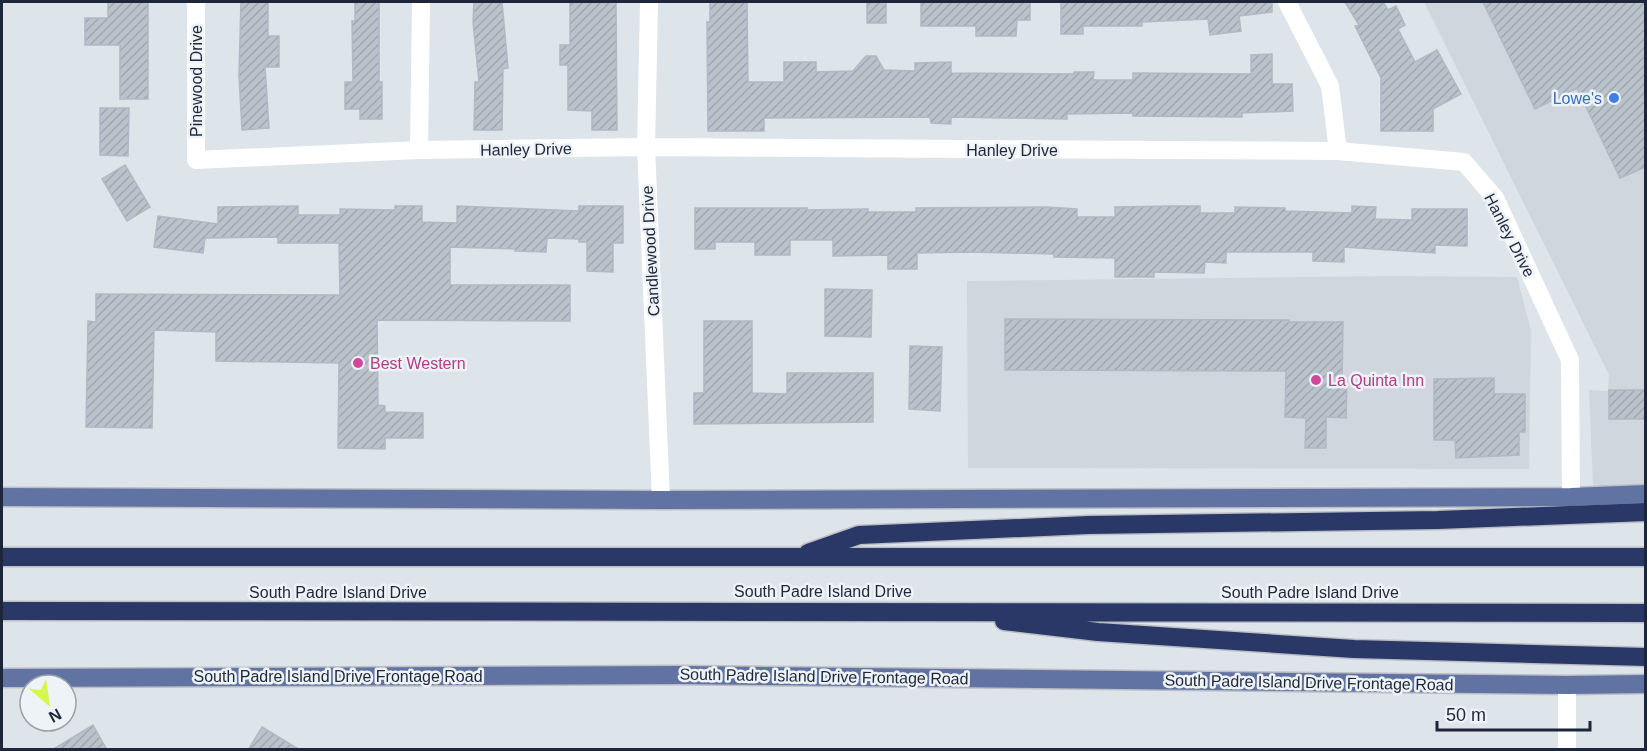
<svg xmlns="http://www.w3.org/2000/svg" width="1647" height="751" font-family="Arial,sans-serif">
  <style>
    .built { fill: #cfd6de }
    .building { fill: url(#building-hatch); stroke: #b0b9c4; stroke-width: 1.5 }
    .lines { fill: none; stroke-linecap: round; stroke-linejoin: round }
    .major-casing { stroke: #bcbec4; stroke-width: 21 }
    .highway-casing { stroke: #bcbec4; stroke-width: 21 }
    .minor { stroke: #fff; stroke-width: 18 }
    .major { stroke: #6073a2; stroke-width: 18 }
    .highway { stroke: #293867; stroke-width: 18 }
    .shop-dot { fill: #3f7fe0; stroke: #eef3f7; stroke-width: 2 }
    .hotel-dot { fill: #d1479c; stroke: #eef3f7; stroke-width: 2 }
    .labels { text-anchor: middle; stroke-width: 5; stroke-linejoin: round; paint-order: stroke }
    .street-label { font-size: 16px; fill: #1e273a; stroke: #eef3f7 }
    .shop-label { font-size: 16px; fill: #366cbe; stroke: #eef3f7; text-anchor: end }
    .hotel-label { font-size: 16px; fill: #b23c85; stroke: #eef3f7; text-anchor: start }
  </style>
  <defs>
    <pattern id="building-hatch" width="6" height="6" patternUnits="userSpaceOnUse" patternTransform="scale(1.5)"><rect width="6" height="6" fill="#bac2cb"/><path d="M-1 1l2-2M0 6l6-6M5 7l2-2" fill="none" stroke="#9fa7af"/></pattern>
  </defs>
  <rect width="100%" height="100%" fill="#dde4ea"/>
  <path class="built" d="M 1424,2 L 1645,2 L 1645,485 L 1593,486 L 1589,390 L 1608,391 L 1609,375 Z
    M 1391,276 L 1517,277 L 1531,331 L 1529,469 L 968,468 L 967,281 Z"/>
  <path class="building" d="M 108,2 L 148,2 L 148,99 L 120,99 L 120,45 L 85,45 L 85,18 L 108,18 Z
    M 241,2 L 268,2 L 268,36 L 279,36 L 279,67 L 265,67 L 269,128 L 242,130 L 239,75 Z
    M 355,2 L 379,2 L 379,82 L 382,82 L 382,119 L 360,119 L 360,109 L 345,109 L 345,82 L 353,82 L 352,21 L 355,21 Z
    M 474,2 L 502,2 L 508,68 L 503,69 L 502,130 L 474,130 L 475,82 L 479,82 L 473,22 Z
    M 570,2 L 616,2 L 617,130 L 592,130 L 592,111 L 568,110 L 568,65 L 560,65 L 560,45 L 570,45 Z
    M 710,2 L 747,2 L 748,82 L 784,82 L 784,62 L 816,62 L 816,72 L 853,71 L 866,56 L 876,56 L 884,70 L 915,71 L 915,63 L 951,62 L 951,73 L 1074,74 L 1074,72 L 1094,72 L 1093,80 L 1133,80 L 1133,73 L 1251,74 L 1251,55 L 1272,54 L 1272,84 L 1292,84 L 1293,111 L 1242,113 L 1242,117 L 1133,116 L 1133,113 L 1067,114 L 1067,119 L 951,117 L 951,124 L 931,123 L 930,117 L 764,118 L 764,131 L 708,131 L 707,22 L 710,22 Z
    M 867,2 L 886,2 L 886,23 L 867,23 Z
    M 921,2 L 1030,2 L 1030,20 L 1017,20 L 1016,36 L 976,36 L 976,26 L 921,26 Z
    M 1061,2 L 1272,2 L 1272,12 L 1239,16 L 1241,31 L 1210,35 L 1208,19 L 1142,22 L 1142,26 L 1083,26 L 1083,34 L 1061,34 Z
    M 1345,2 L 1383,2 L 1388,10 L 1396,6 L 1405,25 L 1398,29 L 1415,62 L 1437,50 L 1461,94 L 1433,109 L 1433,131 L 1381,131 L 1381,78 L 1355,26 L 1359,25 Z
    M 1483,2 L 1646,2 L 1646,167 L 1620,178 L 1577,88 L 1535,109 Z
    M 100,108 L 129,108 L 128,156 L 100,155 Z
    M 125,165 L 150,207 L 127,221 L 102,179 Z
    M 298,206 L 298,215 L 340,215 L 340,209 L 395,210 L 395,206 L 422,206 L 422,222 L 457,223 L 457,206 L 579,211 L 579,206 L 623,206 L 623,243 L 613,243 L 613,272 L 587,271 L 587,242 L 579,242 L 579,239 L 547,238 L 546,252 L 515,251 L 515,249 L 450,247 L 450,285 L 570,285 L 570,321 L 377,320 L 378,405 L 385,406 L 385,412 L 423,413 L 423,438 L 385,438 L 385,449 L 338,448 L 339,363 L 216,361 L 216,332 L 154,330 L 152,428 L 86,427 L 88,321 L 96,322 L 96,294 L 340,295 L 339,243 L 278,243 L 278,237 L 205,238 L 203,253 L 154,247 L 158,216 L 218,224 L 218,207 Z
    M 1172,206 L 1200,206 L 1200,213 L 1235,213 L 1235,207 L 1285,208 L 1285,211 L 1352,213 L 1352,206 L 1376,207 L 1375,219 L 1412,220 L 1412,209 L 1467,209 L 1467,246 L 1435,245 L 1435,253 L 1344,247 L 1344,262 L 1313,261 L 1313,252 L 1226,252 L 1226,263 L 1205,262 L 1204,273 L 1154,272 L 1154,277 L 1115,277 L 1115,258 L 1054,257 L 1054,254 L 969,252 L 917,253 L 917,269 L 888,269 L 888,255 L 833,256 L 833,240 L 790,240 L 790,255 L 755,255 L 755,242 L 715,242 L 715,249 L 695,249 L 695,208 L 807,208 L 807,210 L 868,209 L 868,212 L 916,212 L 916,208 L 1046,207 L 1077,209 L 1077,217 L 1115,217 L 1115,207 Z
    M 825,289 L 872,290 L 871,337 L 825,336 Z
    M 1005,319 L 1289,320 L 1289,322 L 1343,322 L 1342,381 L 1347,381 L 1346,418 L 1326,417 L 1326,448 L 1305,448 L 1306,418 L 1285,417 L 1286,371 L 1005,370 Z
    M 704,321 L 752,321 L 752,393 L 787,394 L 787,373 L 873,373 L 873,422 L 694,424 L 694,393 L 704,393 Z
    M 910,346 L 942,347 L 940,411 L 909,409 Z
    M 1494,378 L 1494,394 L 1525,394 L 1525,432 L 1519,432 L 1519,455 L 1456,458 L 1455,440 L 1434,440 L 1434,379 Z
    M 1609,390 L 1646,390 L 1646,419 L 1609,419 Z
    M 93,725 L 107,750 L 52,750 Z
    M 262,727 L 300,750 L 248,750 Z"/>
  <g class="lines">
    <g class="major-casing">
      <path id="major" d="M 2,497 L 661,500 L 1571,497 L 1646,494
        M 2,678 L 680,675 L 1567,685 L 1646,684"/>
    </g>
    <g class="highway-casing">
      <path id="highway" d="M 808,553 L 859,535 L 1088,525 L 1438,520 L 1646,512
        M 2,557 L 1646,557
        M 2,611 L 1646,613
        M 1004,621 L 1098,632 L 1354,649 L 1646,657"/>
    </g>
    <path class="minor" d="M 196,2 L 196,160 L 419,150 L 646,147 L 1338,151 L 1464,162 L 1495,198 L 1570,360 L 1571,497
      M 649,2 L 646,147 L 661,500
      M 1287,2 L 1330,86 L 1338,151
      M 419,150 L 421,2
      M 1567,750 L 1567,685"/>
    <use href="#major" class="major"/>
    <use href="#highway" class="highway"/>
  </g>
  <circle class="shop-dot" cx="1614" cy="98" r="6"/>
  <g class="hotel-dot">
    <circle cx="358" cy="363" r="6"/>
    <circle cx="1316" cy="380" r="6"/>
  </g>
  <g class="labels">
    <g class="street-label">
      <text transform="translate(196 81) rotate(-90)" y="6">Pinewood Drive</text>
      <text transform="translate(526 149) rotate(-1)" y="6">Hanley Drive</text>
      <text x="1012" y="156">Hanley Drive</text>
      <text transform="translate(1510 235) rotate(63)" y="6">Hanley Drive</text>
      <text transform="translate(650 251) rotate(-93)" y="6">Candlewood Drive</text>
      <text x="823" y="597">South Padre Island Drive</text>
      <text x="338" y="598">South Padre Island Drive</text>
      <text x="1310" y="598">South Padre Island Drive</text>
      <text x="338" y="682">South Padre Island Drive Frontage Road</text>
      <text transform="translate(824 676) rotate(1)" y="6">South Padre Island Drive Frontage Road</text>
      <text transform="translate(1309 682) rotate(1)" y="6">South Padre Island Drive Frontage Road</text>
    </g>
    <g class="shop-label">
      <text x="1602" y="104">Lowe's</text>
    </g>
    <g class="hotel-label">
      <text x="370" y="369">Best Western</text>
      <text x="1328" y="386">La Quinta Inn</text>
    </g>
  </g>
  <rect width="1647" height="751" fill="none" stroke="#1e273a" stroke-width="6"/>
  <g transform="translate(48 703) rotate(151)"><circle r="28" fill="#eef3f7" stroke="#9ba1ab" stroke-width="1.5"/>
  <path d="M0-4.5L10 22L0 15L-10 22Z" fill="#d5f84d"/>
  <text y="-9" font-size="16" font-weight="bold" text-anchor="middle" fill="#1e273a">N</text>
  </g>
  <path d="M1437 721v9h153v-9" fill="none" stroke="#1e273a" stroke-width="3"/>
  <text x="1446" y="721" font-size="18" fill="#1e273a" stroke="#eef3f7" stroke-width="4.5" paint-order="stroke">50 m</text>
</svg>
